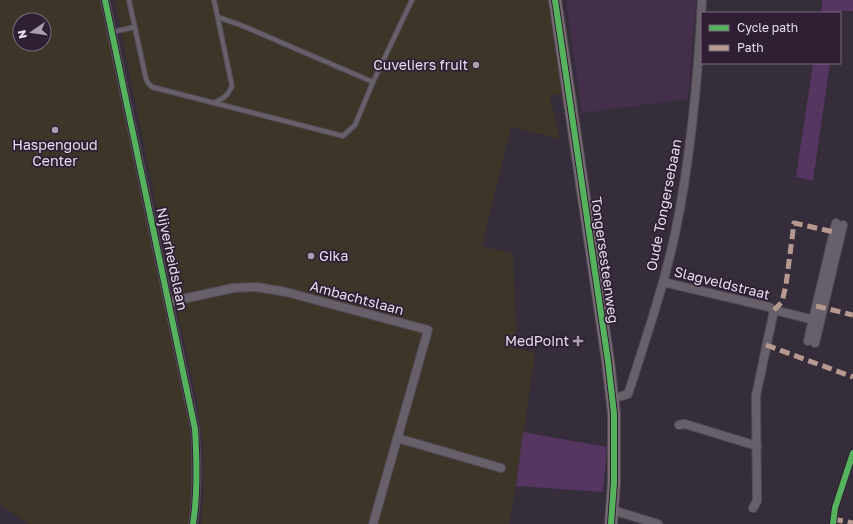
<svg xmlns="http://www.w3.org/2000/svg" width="853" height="524" font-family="'Golos Text',sans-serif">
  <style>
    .built { fill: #432f4a }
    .industrial { fill: #3e3529; fill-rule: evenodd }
    .green { fill: #543660 }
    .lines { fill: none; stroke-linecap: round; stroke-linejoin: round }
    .service-casing { stroke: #524a55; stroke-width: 6 }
    .minor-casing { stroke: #524a55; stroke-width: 10 }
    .primary-casing { stroke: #524a55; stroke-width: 14 }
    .service { stroke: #67606a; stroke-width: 4 }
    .minor { stroke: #67606a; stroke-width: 8 }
    .primary { stroke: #766b70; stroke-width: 12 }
    .quiet { stroke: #b69a8f; stroke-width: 5; stroke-dasharray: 10 5; stroke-linecap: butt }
    .cycleway-casing { stroke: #2f1f35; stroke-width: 8 }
    .cycleway { stroke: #56b35d; stroke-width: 6 }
    .poi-dot { fill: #a99fad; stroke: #2f1f35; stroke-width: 1.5 }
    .labels { text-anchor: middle; stroke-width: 3.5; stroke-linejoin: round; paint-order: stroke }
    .poi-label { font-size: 14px; fill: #e7dceb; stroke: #2f1f35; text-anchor: end }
    .street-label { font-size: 14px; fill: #e7dceb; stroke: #2f1f35 }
  </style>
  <rect width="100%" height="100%" fill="#362d3a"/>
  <path class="built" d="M 566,0 L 696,0 L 688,99 L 582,113 Z"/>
  <path class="industrial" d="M 0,0 L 101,0 L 188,417 L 192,457 L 193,478 L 188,524 L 29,524 L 0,504 ZM 20,20 L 44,20 L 44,44 L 20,44 Z
    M 115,0 L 548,0 L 562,94 L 550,96 L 560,139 L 511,127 L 482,246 L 513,254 L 517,348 L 535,353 L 516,486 L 509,524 L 201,524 L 204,492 L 203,445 L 197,399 L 179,319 Z"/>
  <path class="green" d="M 822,0 L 853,0 L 853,11 L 838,11 L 837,13 L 821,13 Z
    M 813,63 L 830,63 L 813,181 L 796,177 Z
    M 523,432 L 607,447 L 603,492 L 516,486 Z"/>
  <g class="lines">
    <g class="service-casing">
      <path id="service" d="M 129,0 L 146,79 L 148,83 L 152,87 L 343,136 L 355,125 L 373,82 L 412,0
        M 218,17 L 243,26 L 373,82
        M 112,32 L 135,27
        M 213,103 C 224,98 227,97 232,86 L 214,0"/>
    </g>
    <g class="minor-casing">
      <path id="minor" d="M 105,0 L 195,429 C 197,461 198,492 193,524
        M 663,282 L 769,307 L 774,310 L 756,396 L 757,501 L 753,508
        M 169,302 L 233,288 L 257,287 L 286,292 L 428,330 L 373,524
        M 774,310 L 818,321
        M 808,341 L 836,223
        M 815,343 L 843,225
        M 612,399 L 628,394 L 631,385 C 647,335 664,285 675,234 C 691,158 698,78 702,0
        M 679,425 L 685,424 L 757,446
        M 397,438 L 501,468
        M 612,510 L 658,524"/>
    </g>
    <g class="primary-casing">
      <path id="primary" d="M 555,0 L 608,361 L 614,414 L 614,482 L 611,524"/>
    </g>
    <use href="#service" class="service"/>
    <use href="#minor" class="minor"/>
    <use href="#primary" class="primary"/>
    <path class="quiet" d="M 816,306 L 853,315
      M 774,310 L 782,302 L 786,285 L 794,223 L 834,232
      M 766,345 L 853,377
      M 833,519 L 853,523"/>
    <g class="cycleway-casing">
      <path id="cycleway" d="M 105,0 L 195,429 C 197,461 198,492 193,524
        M 555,0 L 608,361 L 614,414 L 614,482 L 611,524
        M 833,524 L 835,508 L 853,453"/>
    </g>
    <use href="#cycleway" class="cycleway"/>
  </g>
  <g class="poi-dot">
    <circle cx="476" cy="65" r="4"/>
    <circle cx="55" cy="130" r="4"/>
    <circle cx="311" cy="256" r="4"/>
    <path d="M576 335h4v4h4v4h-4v4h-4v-4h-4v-4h4z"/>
  </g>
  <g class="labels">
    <g class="poi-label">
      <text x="468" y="70">Cuveliers fruit</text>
      <text x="55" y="150" text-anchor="middle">Haspengoud<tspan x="55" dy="16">Center</tspan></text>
      <text x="319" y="261" text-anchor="start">Gika</text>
      <text x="569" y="346">MedPoint</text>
    </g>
    <g class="street-label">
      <text transform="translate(664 205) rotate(-79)" y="5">Oude Tongersebaan</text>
      <text transform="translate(172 259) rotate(78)" y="5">Nijverheidslaan</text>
      <text transform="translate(605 260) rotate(82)" y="5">Tongersesteenweg</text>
      <text transform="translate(722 283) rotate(14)" y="5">Slagveldstraat</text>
      <text transform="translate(357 298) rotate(15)" y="5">Ambachtslaan</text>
    </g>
  </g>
  <rect x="701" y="12" width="140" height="52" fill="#2f1f35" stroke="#796b7e"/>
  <rect x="709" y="25" width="20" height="6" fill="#56b35d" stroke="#796b7e"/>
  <text x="737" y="32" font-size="12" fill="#e7dceb">Cycle path</text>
  <rect x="709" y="45" width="20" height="6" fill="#b69a8f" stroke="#796b7e"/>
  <text x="737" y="52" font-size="12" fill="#e7dceb">Path</text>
  <g transform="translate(32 32) rotate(257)"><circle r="19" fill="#2f1f35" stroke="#796b7e"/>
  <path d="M0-3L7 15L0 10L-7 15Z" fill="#a99fad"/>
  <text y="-6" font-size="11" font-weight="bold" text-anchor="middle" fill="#e7dceb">N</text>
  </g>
</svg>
